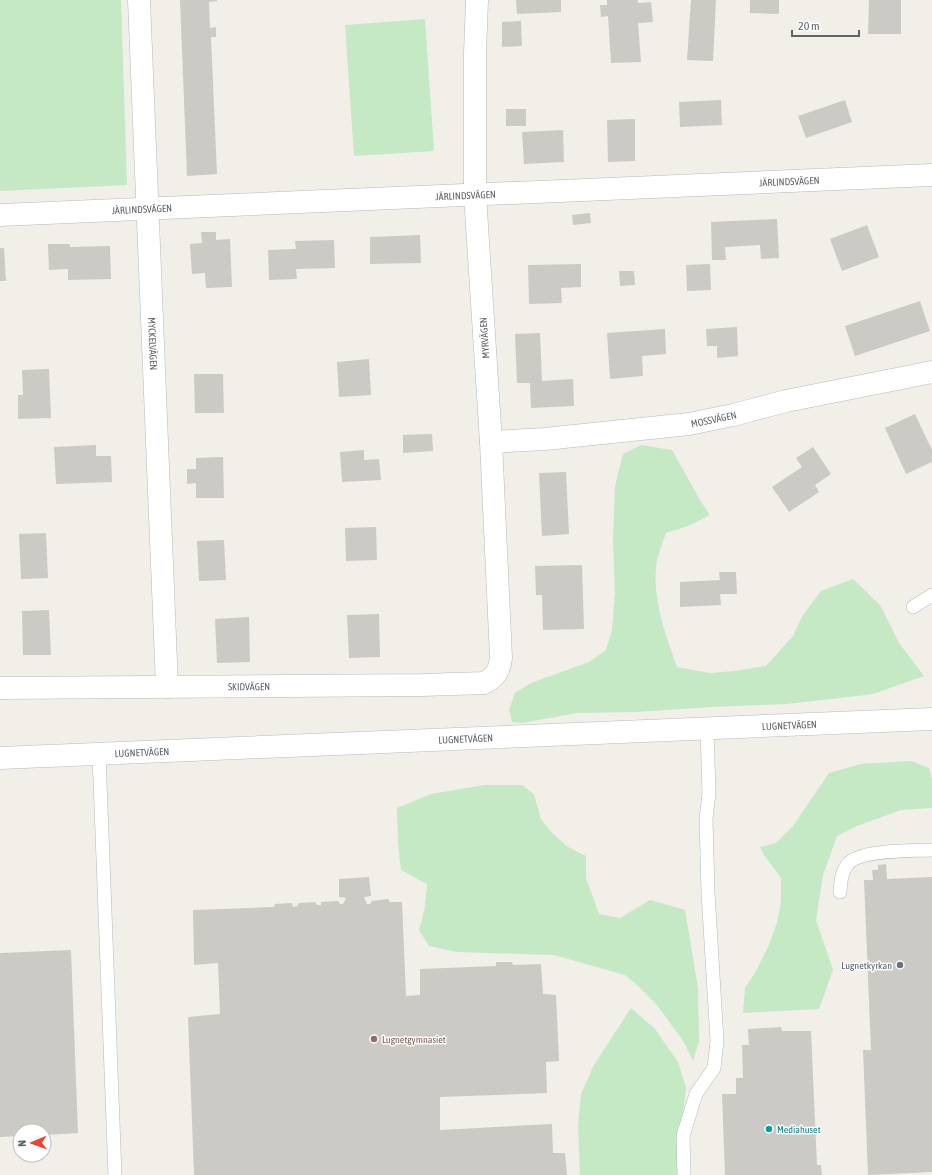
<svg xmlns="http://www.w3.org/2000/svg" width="932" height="1175" font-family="'Asap Condensed',sans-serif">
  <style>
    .green { fill: #c5e8c5 }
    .building { fill: #cccac5 }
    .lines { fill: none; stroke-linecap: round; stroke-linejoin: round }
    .lane-casing { stroke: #b5b8bc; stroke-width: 14 }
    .street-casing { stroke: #b5b8bc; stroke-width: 23 }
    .secondary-casing { stroke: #b6babf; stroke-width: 23 }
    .lane { stroke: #fff; stroke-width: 13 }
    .street { stroke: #fff; stroke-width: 22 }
    .secondary { stroke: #fff; stroke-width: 22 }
    .worship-dot { fill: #6b7280; stroke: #fff; stroke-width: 1.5 }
    .education-dot { fill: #8d6e63; stroke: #fff; stroke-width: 1.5 }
    .culture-dot { fill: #0f9aa8; stroke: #fff; stroke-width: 1.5 }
    .labels { text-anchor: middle; stroke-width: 3; stroke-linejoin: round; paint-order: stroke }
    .street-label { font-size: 10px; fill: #5f6368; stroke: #fff }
    .worship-label { font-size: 10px; fill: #5b616d; stroke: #fff; text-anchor: end }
    .education-label { font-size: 10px; fill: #785e54; stroke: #fff; text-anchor: start }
    .culture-label { font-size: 10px; fill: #0d838f; stroke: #fff; text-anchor: start }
  </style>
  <rect width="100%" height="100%" fill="#f1efe8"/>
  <path class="green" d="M 0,0 L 121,0 L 127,185 L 0,191 Z
    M 425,19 L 434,151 L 354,156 L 345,25 Z
    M 641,445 L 672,450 L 700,500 L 710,515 L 688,526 L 666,533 C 662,544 657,556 656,568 C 653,602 666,636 677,667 L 709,673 L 735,671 L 766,666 L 793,636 L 803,615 L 821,591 L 853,579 L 880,605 L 899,643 L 924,676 L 873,694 L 832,699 L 786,704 L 711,707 L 636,712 L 577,713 L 522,723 L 512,722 L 509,710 L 515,693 L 531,683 L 589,662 L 606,650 L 612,630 L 615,593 L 613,541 L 615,486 L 623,454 Z
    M 911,761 L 929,768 L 932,779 L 932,808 L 901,810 L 857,826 L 837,836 L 823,875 L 816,920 L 833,970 L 819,1009 L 743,1013 L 745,988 L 757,969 L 768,947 L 777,923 L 781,901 L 781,878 L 764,855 L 760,847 L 776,843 L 793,826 L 829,773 L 861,764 Z
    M 484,785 L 522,785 L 534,794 L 541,819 L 552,833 L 568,847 L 586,856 L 586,878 L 599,914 L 620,918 L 650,900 L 685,910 L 698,988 L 699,1041 L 693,1061 L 684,1042 L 657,1005 L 637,985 L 625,975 L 554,955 L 457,952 L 429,946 L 419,930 L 425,907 L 427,884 L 401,870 L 398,844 L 397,808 L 431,794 Z
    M 631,1008 L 655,1029 L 678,1062 L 686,1088 L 678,1157 L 680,1175 L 580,1175 L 578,1126 L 581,1094 L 594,1065 Z"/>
  <path class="building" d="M 180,0 L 217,0 L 217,1 L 209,2 L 210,28 L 216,27 L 216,37 L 211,37 L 217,174 L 187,176 Z
    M 516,0 L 561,0 L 561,12 L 517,14 Z
    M 607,0 L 638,0 L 638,3 L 651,2 L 653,22 L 638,23 L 641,62 L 611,63 L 608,16 L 601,17 L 600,5 L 607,5 Z
    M 691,0 L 716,0 L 713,61 L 687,60 Z
    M 750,0 L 779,0 L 779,14 L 750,13 Z
    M 869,0 L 901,0 L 901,34 L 868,34 Z
    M 521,21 L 522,46 L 502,47 L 502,22 Z
    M 721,100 L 722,125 L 680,127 L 679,102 Z
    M 845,100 L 852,122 L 806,138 L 798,116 Z
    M 506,109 L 526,109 L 526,126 L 506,126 Z
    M 635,119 L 635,161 L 608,162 L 607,120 Z
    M 563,130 L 564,162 L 524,164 L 522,132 Z
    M 590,213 L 591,223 L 573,225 L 572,215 Z
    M 777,219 L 779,258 L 761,259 L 760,245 L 725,247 L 726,260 L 712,260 L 711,222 Z
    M 867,225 L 879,257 L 842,271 L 830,239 Z
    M 201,232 L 216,232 L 216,240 L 230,239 L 232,287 L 206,288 L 205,273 L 192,274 L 190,244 L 202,243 Z
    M 420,235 L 421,263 L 370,264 L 370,237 Z
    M 334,240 L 335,268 L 296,269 L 297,279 L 269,280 L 268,250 L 296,249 L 295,241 Z
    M 48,244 L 70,244 L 70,247 L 110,246 L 111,279 L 68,280 L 68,269 L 49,270 Z
    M 0,248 L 4,248 L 6,281 L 0,281 Z
    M 581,264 L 581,287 L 561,288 L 562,303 L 529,304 L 528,265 Z
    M 710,264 L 711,290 L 687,291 L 686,265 Z
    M 619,271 L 634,271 L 635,285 L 620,286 Z
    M 920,301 L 930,331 L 855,356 L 845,326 Z
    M 737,327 L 738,356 L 717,358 L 717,346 L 707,346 L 706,329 Z
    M 665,329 L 666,354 L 642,356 L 643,376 L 610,379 L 607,333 Z
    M 540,333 L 542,381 L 573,379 L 574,406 L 531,408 L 530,383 L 517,383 L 515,334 Z
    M 369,359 L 371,395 L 339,397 L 337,362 Z
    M 49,369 L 51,418 L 18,419 L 18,395 L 23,395 L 22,370 Z
    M 194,374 L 223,374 L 224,413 L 195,413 Z
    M 915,414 L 932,450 L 932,462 L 906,474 L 885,428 Z
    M 432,434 L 433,451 L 403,453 L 403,435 Z
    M 96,445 L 96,456 L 111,456 L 112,482 L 56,484 L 54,447 Z
    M 813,447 L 831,474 L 815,485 L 819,492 L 789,512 L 772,487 L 802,467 L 796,458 Z
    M 364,450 L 364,460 L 379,459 L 381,480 L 342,482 L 340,452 Z
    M 223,457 L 224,498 L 196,498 L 196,483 L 187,484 L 187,469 L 196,469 L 196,458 Z
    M 566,472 L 569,534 L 542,536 L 539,473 Z
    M 376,527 L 377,560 L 346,561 L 345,528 Z
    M 46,533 L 48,578 L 21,579 L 19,534 Z
    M 224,540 L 226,580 L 199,581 L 197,541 Z
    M 582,565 L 584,629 L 543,630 L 542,595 L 536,595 L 535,566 Z
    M 719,572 L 736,572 L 737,594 L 720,594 L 721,605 L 680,607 L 680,582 L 720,580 Z
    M 49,610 L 51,655 L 23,655 L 22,611 Z
    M 379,614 L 380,657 L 349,658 L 347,615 Z
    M 249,617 L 250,662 L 217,663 L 215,619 Z
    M 886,864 L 887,879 L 932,877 L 932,1172 L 868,1175 L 863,1050 L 871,1050 L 864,880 L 873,880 L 872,870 L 878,870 L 878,865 Z
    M 369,877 L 371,896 L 364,897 L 367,904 L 370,904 L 372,901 L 388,899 L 390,902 L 402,902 L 406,996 L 420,995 L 420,969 L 496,966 L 496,962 L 512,962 L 513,965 L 541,964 L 543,994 L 556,995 L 559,1061 L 546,1062 L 547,1093 L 440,1097 L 440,1130 L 552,1124 L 553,1153 L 565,1153 L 567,1175 L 194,1175 L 188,1017 L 220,1014 L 218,963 L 194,965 L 193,910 L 274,907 L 275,904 L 292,903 L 293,907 L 297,906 L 299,903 L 315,902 L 317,905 L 321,905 L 321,902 L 338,901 L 340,904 L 343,904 L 346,898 L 339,897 L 339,879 Z
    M 71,950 L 78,1133 L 44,1135 L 44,1131 L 20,1131 L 20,1136 L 0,1137 L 0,953 Z
    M 781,1027 L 782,1031 L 811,1031 L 817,1165 L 821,1165 L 822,1175 L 725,1175 L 722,1094 L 736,1094 L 736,1078 L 743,1078 L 742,1045 L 749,1045 L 748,1029 Z"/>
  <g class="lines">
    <g class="lane-casing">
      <path id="lane" d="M 913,607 L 932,595
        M 99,754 L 115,1175
        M 840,892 C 841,882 841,873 847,865 C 858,849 913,851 932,850
        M 684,1175 L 683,1136 L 696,1094 L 714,1068 L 717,1041 L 708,892 L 706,819 L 709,793 L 707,729"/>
    </g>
    <g class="street-casing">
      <g id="street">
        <path id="s1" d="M 139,0 L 167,687"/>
        <path id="s2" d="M 0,215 L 932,175"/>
        <path id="s3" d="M 491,442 L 545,439 L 689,424 L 733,415 L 786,401 L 932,372"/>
        <path id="s4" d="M 0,688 L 422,685 L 484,683 C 495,678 500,670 501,658 L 491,442 L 475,195 L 475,53 L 477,0"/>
      </g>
    </g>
    <g class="secondary-casing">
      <g id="secondary">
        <path id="s5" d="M 0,758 L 932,719"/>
      </g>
    </g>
    <use href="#lane" class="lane"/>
    <use href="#street" class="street"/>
    <use href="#secondary" class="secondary"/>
  </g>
  <circle class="worship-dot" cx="900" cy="965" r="4"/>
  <circle class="education-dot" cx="374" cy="1039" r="4"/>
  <circle class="culture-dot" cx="769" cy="1129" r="4"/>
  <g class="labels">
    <g class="street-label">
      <text dy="4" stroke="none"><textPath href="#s2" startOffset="790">JÄRLINDSVÄGEN</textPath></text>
      <text dy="4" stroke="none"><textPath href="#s2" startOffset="466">JÄRLINDSVÄGEN</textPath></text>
      <text dy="4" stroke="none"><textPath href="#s2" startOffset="142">JÄRLINDSVÄGEN</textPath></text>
      <text transform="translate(484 338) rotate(-94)" y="4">MYRVÄGEN</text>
      <text dy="4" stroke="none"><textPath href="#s1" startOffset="344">MYCKELVÄGEN</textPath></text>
      <text dy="4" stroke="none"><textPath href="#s3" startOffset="224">MOSSVÄGEN</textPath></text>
      <text dy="4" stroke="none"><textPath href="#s4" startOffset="249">SKIDVÄGEN</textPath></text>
      <text dy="4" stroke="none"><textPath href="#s5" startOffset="790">LUGNETVÄGEN</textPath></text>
      <text dy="4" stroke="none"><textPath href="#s5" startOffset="466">LUGNETVÄGEN</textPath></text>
      <text dy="4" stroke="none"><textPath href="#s5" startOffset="142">LUGNETVÄGEN</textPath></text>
    </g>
    <g class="worship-label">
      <text x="892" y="969">Lugnetkyrkan</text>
    </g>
    <g class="education-label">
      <text x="382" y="1043">Lugnetgymnasiet</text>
    </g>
    <g class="culture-label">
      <text x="777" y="1133">Mediahuset</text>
    </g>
  </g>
  <g transform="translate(32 1143) rotate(268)"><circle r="19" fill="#ffffff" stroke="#bfc1c3"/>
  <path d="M0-3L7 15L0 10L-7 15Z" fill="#ea4335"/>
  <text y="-6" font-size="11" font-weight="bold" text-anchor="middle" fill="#5f6368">N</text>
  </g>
  <path d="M792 30v6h67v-6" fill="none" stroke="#5f6368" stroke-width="2"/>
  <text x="798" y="30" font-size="12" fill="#5f6368" stroke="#ffffff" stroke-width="3" paint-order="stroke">20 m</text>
</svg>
